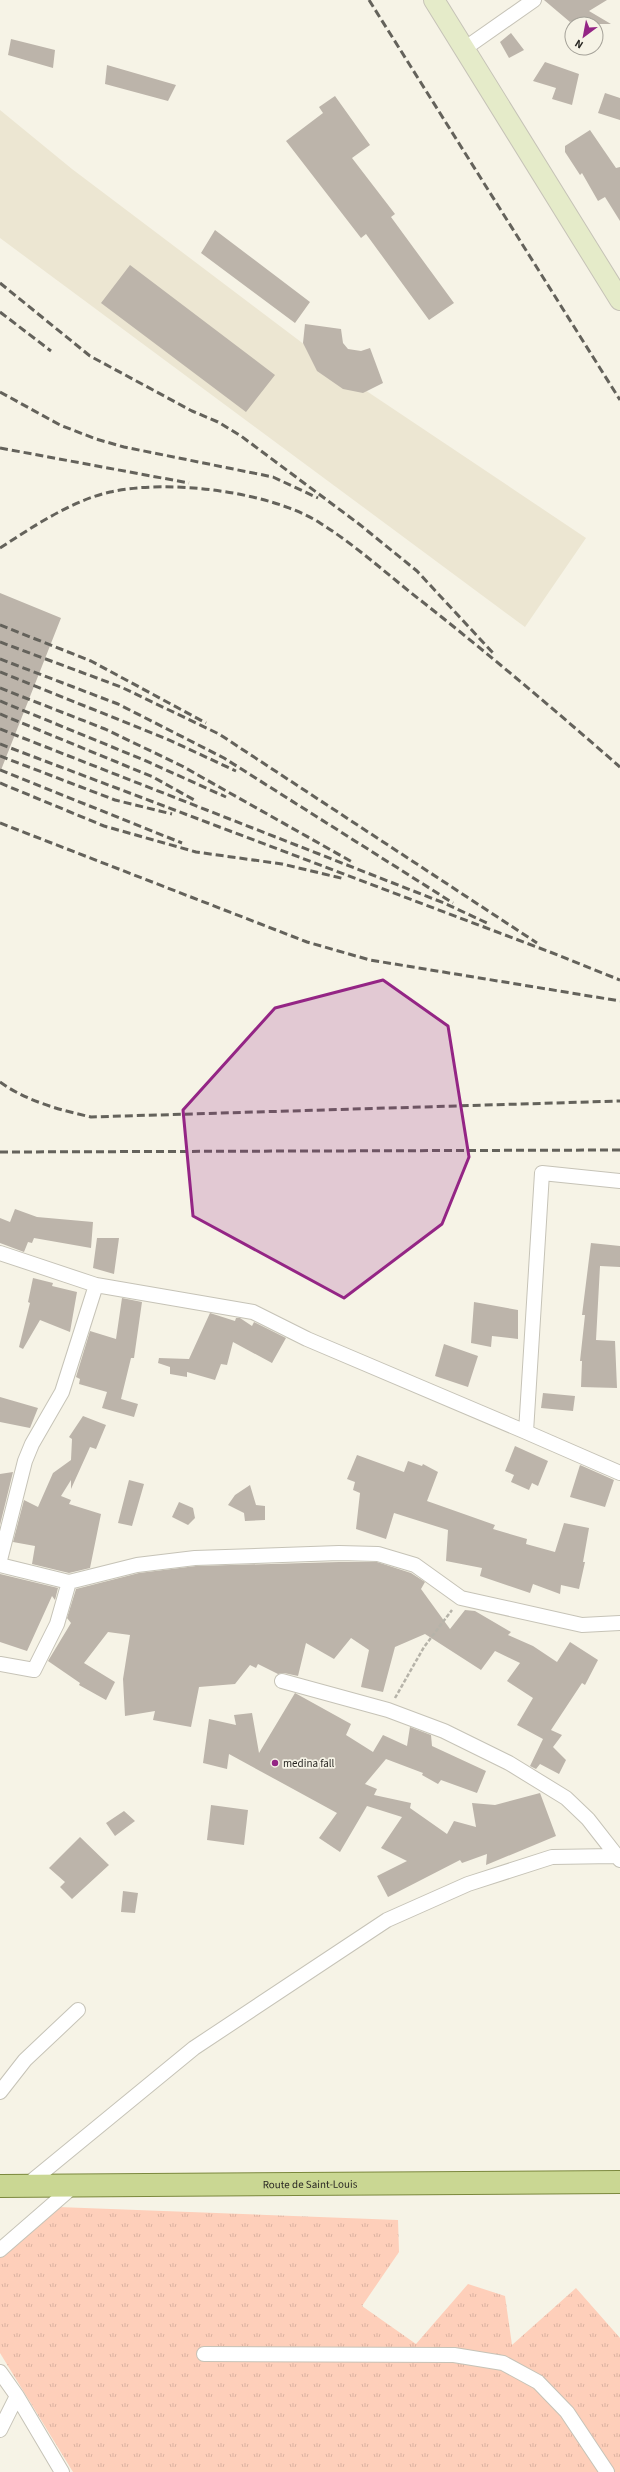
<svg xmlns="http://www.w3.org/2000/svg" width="620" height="2472" font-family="'Source Sans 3',sans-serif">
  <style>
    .built { fill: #ece6d2 }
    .grass { fill: url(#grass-tufts) }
    .building { fill: #bcb4aa }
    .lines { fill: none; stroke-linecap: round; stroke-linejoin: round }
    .street-casing { stroke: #c6c3b7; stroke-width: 16 }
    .secondary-casing { stroke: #c6c3b7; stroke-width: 22 }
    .primary-casing { stroke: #7b883d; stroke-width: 24 }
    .path { stroke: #b6b3a9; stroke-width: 2.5; stroke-dasharray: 4 2; stroke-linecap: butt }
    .street { stroke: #fff; stroke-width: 14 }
    .secondary { stroke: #e5ebc9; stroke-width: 20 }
    .primary { stroke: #cad793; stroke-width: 22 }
    .rail { stroke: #64625b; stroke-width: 3; stroke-dasharray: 8 4; stroke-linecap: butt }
    .marked { fill: #942585; fill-opacity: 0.2; stroke: #942585; stroke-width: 3; stroke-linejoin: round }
    .poi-dot { fill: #942585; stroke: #f6f3e6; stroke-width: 1.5 }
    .labels { text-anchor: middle; stroke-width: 3.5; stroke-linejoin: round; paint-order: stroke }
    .poi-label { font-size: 11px; fill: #292723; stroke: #f6f3e6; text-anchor: start }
    .street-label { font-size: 11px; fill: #292723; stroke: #f6f3e6 }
  </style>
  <defs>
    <pattern id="grass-tufts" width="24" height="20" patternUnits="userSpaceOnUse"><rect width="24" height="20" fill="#fecfba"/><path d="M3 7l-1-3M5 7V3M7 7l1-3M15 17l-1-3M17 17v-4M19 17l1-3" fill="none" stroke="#dab2a0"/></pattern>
  </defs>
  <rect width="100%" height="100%" fill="#f6f3e6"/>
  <path class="built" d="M 0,110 L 72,169 L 362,388 L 586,538 L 525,627 L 0,238 Z"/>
  <path class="grass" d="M 58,2207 L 398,2220 L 399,2252 L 362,2306 L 416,2344 L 468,2284 L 505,2296 L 512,2345 L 576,2288 L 620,2338 L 620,2472 L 73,2472 L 0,2353 L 0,2257 Z"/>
  <path class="building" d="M 544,0 L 607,0 L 589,11 L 611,24 L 570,24 L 572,21 L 570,22 Z
    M 511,33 L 524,50 L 509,58 L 500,42 Z
    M 11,39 L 55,50 L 53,68 L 8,55 Z
    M 545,62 L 579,74 L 572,105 L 552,99 L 556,88 L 533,81 Z
    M 107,65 L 176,85 L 168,101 L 105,84 Z
    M 605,93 L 620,98 L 620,120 L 598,113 Z
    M 335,96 L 370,145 L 352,158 L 395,214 L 391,217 L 454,303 L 429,320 L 366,234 L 361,238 L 286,141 L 323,113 L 319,107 Z
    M 590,130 L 616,168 L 620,167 L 620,221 L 605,197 L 598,201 L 582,173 L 580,175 L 565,152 L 565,146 Z
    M 215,230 L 310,302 L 295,323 L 201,253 Z
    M 130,265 L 275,375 L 246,412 L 101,303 Z
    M 305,324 L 341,329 L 343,343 L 348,349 L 361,351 L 370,348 L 383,383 L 363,393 L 343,389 L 317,371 L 303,343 Z
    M 0,593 L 61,618 L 1,770 L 0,770 Z
    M 15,1209 L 37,1217 L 93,1222 L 91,1248 L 34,1238 L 32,1243 L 28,1242 L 24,1252 L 0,1243 L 0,1218 L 10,1222 Z
    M 97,1238 L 119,1238 L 114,1274 L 93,1268 Z
    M 591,1243 L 620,1246 L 620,1267 L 600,1266 L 596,1340 L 615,1341 L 617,1388 L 581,1387 L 582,1361 L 580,1361 L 585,1315 L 582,1315 Z
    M 33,1278 L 53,1283 L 52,1286 L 77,1292 L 70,1332 L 40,1320 L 23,1349 L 19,1347 L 30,1303 L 28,1302 Z
    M 122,1298 L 142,1302 L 134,1358 L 131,1358 L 121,1399 L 138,1404 L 134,1417 L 102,1408 L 107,1392 L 79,1384 L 80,1379 L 76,1377 L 90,1331 L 116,1339 Z
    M 474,1302 L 518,1310 L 518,1339 L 492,1336 L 491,1347 L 471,1343 Z
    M 210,1313 L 235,1321 L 236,1318 L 240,1318 L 252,1326 L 254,1322 L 286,1338 L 272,1363 L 233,1342 L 227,1365 L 221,1364 L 215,1380 L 187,1372 L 187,1377 L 170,1374 L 170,1367 L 158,1363 L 159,1358 L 189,1359 Z
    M 444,1344 L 478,1356 L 468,1387 L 435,1376 Z
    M 543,1393 L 575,1396 L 573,1411 L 541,1408 Z
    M 0,1397 L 38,1408 L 30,1428 L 0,1422 Z
    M 83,1416 L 106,1425 L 96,1449 L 90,1447 L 71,1489 L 71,1480 L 61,1496 L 71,1500 L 69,1504 L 101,1514 L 90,1568 L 69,1573 L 32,1564 L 35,1546 L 13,1542 L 24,1500 L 38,1507 L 53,1473 L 71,1460 L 72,1439 L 69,1437 Z
    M 515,1446 L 548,1461 L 538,1486 L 532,1483 L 529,1490 L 511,1482 L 514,1475 L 505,1471 Z
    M 357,1455 L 404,1472 L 408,1461 L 422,1466 L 423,1464 L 438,1472 L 427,1501 L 495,1525 L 493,1529 L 527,1539 L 526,1544 L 555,1552 L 564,1523 L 589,1528 L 583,1562 L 585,1562 L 579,1589 L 561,1585 L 560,1594 L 533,1584 L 530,1593 L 480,1576 L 482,1568 L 446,1561 L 448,1530 L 394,1513 L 386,1539 L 356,1529 L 360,1493 L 353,1490 L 355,1482 L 347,1479 Z
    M 580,1465 L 614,1480 L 605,1507 L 570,1497 Z
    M 13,1472 L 0,1525 L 0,1474 Z
    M 129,1480 L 144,1484 L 132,1526 L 118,1523 Z
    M 250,1485 L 256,1505 L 265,1506 L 265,1520 L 245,1521 L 244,1513 L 228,1505 L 235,1495 Z
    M 179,1502 L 193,1508 L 195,1518 L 188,1525 L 172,1517 Z
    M 339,1562 L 377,1562 L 411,1573 L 425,1582 L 421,1589 L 450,1629 L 465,1610 L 475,1611 L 511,1632 L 508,1635 L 533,1646 L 557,1662 L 570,1642 L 598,1660 L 585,1685 L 582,1683 L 551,1730 L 562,1735 L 553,1747 L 566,1760 L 559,1774 L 540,1764 L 536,1769 L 530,1766 L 543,1739 L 517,1725 L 533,1698 L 507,1681 L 520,1663 L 495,1651 L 481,1670 L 425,1634 L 395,1647 L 383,1692 L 361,1687 L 369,1650 L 351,1638 L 334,1659 L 306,1643 L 298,1676 L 284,1673 L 278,1674 L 258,1664 L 256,1668 L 250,1665 L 235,1684 L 199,1687 L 191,1727 L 153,1720 L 155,1711 L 125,1716 L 123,1679 L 130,1635 L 108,1632 L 84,1663 L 115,1682 L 106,1700 L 79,1685 L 80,1683 L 48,1661 L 71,1623 L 67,1618 L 76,1589 L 139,1573 L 196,1566 Z
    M 0,1574 L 58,1588 L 55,1600 L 52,1596 L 27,1651 L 0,1642 Z
    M 295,1693 L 351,1724 L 346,1735 L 373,1752 L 383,1735 L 407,1746 L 410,1727 L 431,1735 L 432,1746 L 486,1771 L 477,1793 L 441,1780 L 438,1784 L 422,1775 L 423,1773 L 386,1759 L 365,1784 L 377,1789 L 374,1795 L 411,1803 L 410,1808 L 447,1834 L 454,1821 L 476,1827 L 472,1803 L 495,1805 L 540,1793 L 556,1836 L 486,1865 L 487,1854 L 462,1863 L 460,1860 L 388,1897 L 377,1876 L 407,1861 L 381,1848 L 402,1817 L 367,1806 L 340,1852 L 319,1838 L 337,1813 L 229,1754 L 227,1769 L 203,1763 L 209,1719 L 236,1725 L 234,1715 L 252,1713 L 259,1753 Z
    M 211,1805 L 248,1810 L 244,1845 L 207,1840 Z
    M 124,1811 L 135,1821 L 115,1836 L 106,1823 Z
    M 80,1837 L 109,1865 L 72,1899 L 60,1887 L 65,1882 L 49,1868 Z
    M 123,1891 L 138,1893 L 135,1913 L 121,1912 Z"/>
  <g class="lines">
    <g class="street-casing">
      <path id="street" d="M 464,49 L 534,0
        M 620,1181 L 542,1173 L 526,1432 L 620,1473
        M 0,1253 L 96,1285 L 253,1312 L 307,1339 L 526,1432
        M 0,1560 L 25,1461 L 32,1444 L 62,1392 L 96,1285
        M 0,1565 L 69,1582 L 137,1565 L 195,1558 L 339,1553 L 378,1554 L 415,1565 L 461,1598 L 582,1625 L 620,1623
        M 0,1664 L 34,1670 L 57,1624 L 69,1582
        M 282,1681 L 388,1710 L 444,1731 L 509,1763 L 566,1798 L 588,1819 L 620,1860
        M 0,2092 L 25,2060 L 78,2010
        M 27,2185 L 194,2048 L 387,1920 L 468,1884 L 552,1857 L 614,1856
        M 0,2250 L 76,2184
        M 204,2354 L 454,2355 L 503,2363 L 538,2382 L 567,2412 L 607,2472
        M 0,2372 L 17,2396 L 62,2472
        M 0,2430 L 17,2396"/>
    </g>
    <g class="secondary-casing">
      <path id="secondary" d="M 434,0 L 620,300"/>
    </g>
    <g class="primary-casing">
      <g id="primary">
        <path id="s1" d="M 0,2186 L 620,2182"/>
      </g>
    </g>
    <path class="path" d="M 395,1698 L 424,1647 L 452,1610"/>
    <use href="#street" class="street"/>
    <use href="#secondary" class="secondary"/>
    <use href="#primary" class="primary"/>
    <path class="rail" d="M 369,0 L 620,400
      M 0,283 L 90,356 L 192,411 L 218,422 L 241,436 L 359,524 L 417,571 L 493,653
      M 0,312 L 51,351
      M 0,392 L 60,425 L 96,439 L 124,447 L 273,477 L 318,498
      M 0,448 L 189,483
      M 0,548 C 34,526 71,501 110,492 C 167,479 270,491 320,523 C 357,546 389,576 424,603 C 491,656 556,711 620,767
      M 0,625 L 91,661 L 206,723
      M 0,642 L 121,687 L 219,734 L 537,943
      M 0,659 L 118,704 L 224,758 L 453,903
      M 0,672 L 167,739 L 236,771
      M 0,688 L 105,729 L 182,766 L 354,863
      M 0,701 L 144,760 L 226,797
      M 0,714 L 153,777 L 196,801
      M 0,729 L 444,903 L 487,923
      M 0,744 L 550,952 L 620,980
      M 0,756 L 115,800 L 172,814
      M 0,770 L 182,843
      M 0,783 L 104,826 L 196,852 L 282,864 L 345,879
      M 0,823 L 307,942 L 370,960 L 620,1001
      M 0,1082 C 26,1101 60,1110 91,1117 L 620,1101
      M 0,1152 L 620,1150"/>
  </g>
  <path class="marked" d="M 383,980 L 448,1026 L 469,1157 L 442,1224 L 344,1298 L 193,1216 L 183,1110 L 275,1008 Z"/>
  <circle class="poi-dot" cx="275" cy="1763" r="4"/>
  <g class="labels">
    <g class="poi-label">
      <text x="283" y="1767">medina fall</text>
    </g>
    <g class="street-label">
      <text dy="4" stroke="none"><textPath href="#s1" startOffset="310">Route de Saint-Louis</textPath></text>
    </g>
  </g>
  <g transform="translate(584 36) rotate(212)"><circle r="19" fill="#f6f3e6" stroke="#a4a198"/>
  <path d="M0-3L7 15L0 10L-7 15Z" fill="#942585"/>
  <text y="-6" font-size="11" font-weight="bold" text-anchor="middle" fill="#292723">N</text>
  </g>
</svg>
